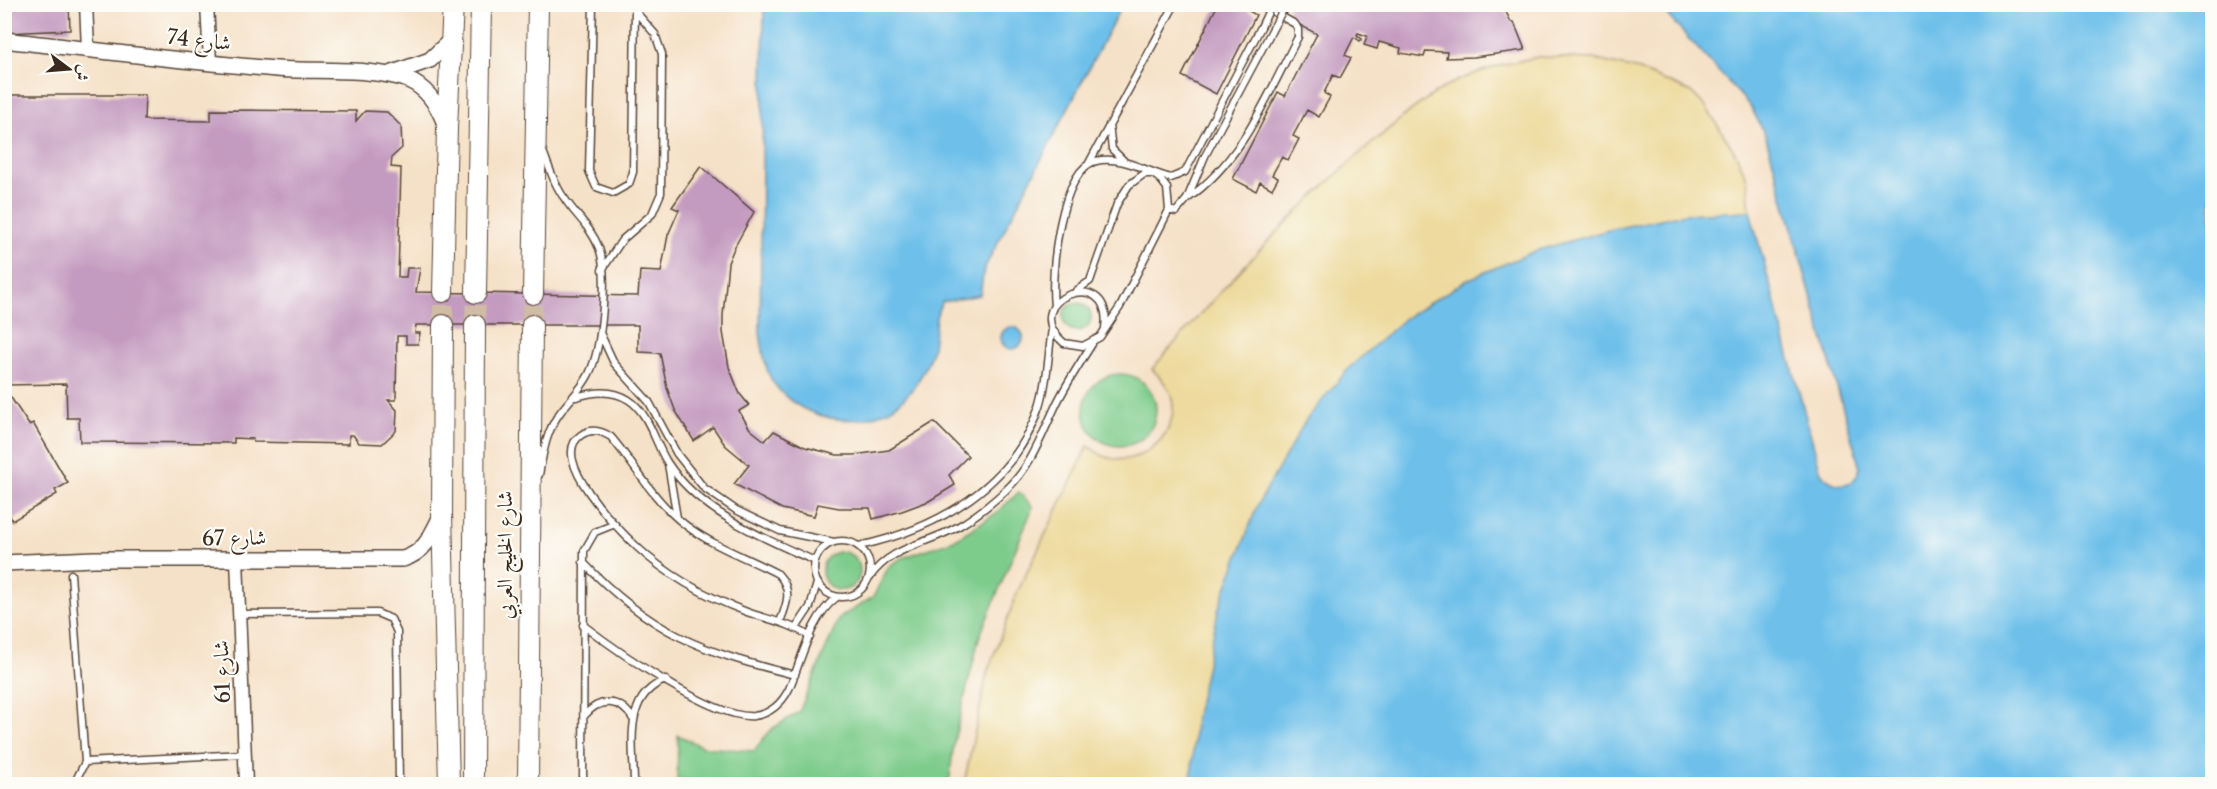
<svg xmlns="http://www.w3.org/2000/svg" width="2217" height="789" font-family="'Libre Caslon Text',Amiri,serif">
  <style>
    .green { fill: #7ecc8c; stroke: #5c7b55; stroke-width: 1.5 }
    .sand { fill: #eeda9e; stroke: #94825e; stroke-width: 1.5 }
    .water { fill: #6ec0ea; stroke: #547584; stroke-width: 1.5 }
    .building { fill: #c49bc0 }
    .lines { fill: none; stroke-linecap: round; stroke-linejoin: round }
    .primary-tunnel { stroke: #d0bca5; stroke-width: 20; stroke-dasharray: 20 10; stroke-linecap: butt }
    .service-casing { stroke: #574537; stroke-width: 9 }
    .minor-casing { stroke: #574537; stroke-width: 15 }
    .tertiary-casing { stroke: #574537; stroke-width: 18 }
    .primary-casing { stroke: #574537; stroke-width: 22 }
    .service { stroke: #fff; stroke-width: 6 }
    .minor { stroke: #fff; stroke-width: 12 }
    .tertiary { stroke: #fff; stroke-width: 15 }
    .primary { stroke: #fff; stroke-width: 20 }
    .service-bridge-casing { stroke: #574537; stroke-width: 9; stroke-linecap: butt }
    .service-bridge { stroke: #fff; stroke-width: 6 }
    .labels { text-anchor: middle; stroke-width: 4.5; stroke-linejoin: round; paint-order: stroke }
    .street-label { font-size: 21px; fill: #3b2a1e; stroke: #fdfcf7 }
  </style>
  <rect width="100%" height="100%" fill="#fdfcf7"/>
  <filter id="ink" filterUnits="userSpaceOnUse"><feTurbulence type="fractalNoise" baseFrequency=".0167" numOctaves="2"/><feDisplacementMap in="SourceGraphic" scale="12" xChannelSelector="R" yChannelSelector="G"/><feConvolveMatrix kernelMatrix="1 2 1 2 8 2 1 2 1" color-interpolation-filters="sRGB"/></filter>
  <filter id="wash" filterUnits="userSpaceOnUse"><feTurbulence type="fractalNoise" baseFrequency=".008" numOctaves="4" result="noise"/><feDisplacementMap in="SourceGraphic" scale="24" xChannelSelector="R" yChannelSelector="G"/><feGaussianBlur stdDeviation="1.35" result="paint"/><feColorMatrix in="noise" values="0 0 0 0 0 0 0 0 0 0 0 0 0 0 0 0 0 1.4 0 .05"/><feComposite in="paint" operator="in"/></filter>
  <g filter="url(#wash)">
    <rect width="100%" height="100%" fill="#f5e1c7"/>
    <path class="green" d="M1063 317a14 14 0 1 1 28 0a14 14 0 1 1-28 0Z
      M1084 410a36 36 0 1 1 72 0a36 36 0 1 1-72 0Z
      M 1019,492 L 1033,507 L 979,638 L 954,741 L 949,784 L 677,784 L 678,735 L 703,747 L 754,751 L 770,730 L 799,712 L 839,618 L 873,597 L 889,566 L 902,558 L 954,540 L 995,514 Z
      M822 571a19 19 0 1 1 38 0a19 19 0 1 1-38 0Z"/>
    <path class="sand" d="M 1538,57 L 1593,59 L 1639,70 L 1691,92 L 1706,107 L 1736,154 L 1747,179 L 1750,211 L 1685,214 L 1609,230 L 1535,251 L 1467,280 L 1405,318 L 1195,720 L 1191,784 L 964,784 L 987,673 L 1017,593 L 1088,446 C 1093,449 1098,454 1103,456 C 1139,471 1183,433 1171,395 C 1168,385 1159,376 1152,369 C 1219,292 1287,217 1364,150 C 1388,130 1424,97 1451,84 C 1479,70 1508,63 1538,57 Z"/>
    <path class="water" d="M 764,5 L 1122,5 L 984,269 L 980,295 L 942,302 C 933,317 936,330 933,346 C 930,361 920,380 910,392 C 876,434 803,426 773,382 C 764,368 763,349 760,333 Z
      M 1658,5 L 2212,5 L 2212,784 L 1191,784 L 1195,720 L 1219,607 L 1257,506 L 1306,420 L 1349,368 L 1405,318 L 1467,280 L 1535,251 L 1609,230 L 1685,214 L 1750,211 L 1821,473 C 1833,488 1854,490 1860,468 L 1766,137 L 1751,107 Z
      M1001 338a11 11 0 1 1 22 0a11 11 0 1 1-22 0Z"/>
    <g id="blocks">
      <path class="building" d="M 4,4 L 69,4 L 70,30 L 4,33 Z
        M 1218,4 L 1237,4 L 1256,15 L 1216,94 L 1182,76 Z
        M 1291,4 L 1502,4 L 1511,22 L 1514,22 L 1525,50 L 1474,57 L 1446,58 L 1447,52 L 1426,51 L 1424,57 L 1400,53 L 1401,48 L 1379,42 L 1377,49 L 1364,45 L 1367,36 L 1358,33 L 1357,35 L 1362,39 L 1360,41 L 1354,37 L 1345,55 L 1351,58 L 1340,78 L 1333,75 L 1324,93 L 1330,97 L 1319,117 L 1307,110 L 1293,136 L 1299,139 L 1288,160 L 1282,157 L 1272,175 L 1278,178 L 1272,189 L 1260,182 L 1256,191 L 1233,179 L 1278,92 L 1285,96 L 1317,34 L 1285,17 Z
        M 4,95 L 145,95 L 144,120 L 211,121 L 211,110 L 356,111 L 356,121 L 365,111 L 387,112 L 401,126 L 402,148 L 392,157 L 391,167 L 401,168 L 398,277 L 406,277 L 407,268 L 420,268 L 416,292 L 638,296 L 640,271 L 661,272 L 668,235 L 679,210 L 672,207 L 701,166 L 754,212 L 734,248 L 728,263 L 723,315 L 723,332 L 729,367 L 740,394 L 749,405 L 739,411 L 750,429 L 765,441 L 774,431 L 805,447 L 837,455 L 854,455 L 889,450 L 934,422 L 968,456 L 949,475 L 955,485 L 929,501 L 902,511 L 873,519 L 870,508 L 839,508 L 818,504 L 814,516 L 782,509 L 734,484 L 749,465 L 725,445 L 713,427 L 694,441 L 675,410 L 667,388 L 660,353 L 638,352 L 638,325 L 416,325 L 415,333 L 420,333 L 418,344 L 406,344 L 406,336 L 397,336 L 396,400 L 388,400 L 397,410 L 396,431 L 382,444 L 359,443 L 353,435 L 349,435 L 349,444 L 253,442 L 253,439 L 234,438 L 234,443 L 80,442 L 79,418 L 67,418 L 66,384 L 4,385 Z
        M 4,387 L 29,425 L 33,423 L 68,483 L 55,490 L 57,494 L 12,521 L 10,516 L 4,520 Z"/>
    </g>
  </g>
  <g filter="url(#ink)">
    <use href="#blocks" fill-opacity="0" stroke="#574537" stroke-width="1.5"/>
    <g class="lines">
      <path class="primary-tunnel" d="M 443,325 L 443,292
        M 475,325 L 476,293
        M 532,325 L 533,294"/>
      <g class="service-casing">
        <path id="service" d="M 593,4 L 589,171 L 596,187 L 613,193 L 629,184 L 633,172 L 635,4
          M 1109,125 L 1112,149 L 1124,161
          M 1089,163 L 1175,4
          M 1187,199 C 1243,160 1267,96 1298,37 L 1298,29 L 1295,24 L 1259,4
          M 1169,210 L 1176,212 L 1187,199 L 1205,156 L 1271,32
          M 602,270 L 622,240 L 652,214 L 661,193 L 662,54 L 655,34 L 635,11
          M 1076,291 L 1090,281 L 1117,204 L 1129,185 L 1144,174 L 1153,174 L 1160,179 L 1167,188 L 1169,210 L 1120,307 L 1100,337 L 1083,346 L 1064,343 C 1014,300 1114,262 1105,328
          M 1054,305 C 1050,275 1060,169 1096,161 C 1122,155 1147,172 1171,178 L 1185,172 L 1261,27
          M 601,335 L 614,363 L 649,402 L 677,454 L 704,488 L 736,510 L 780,531 L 834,542
          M 576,397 C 593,392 612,389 629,400 C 649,413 655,443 667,462 C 699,512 763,538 815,561
          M 668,464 L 677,518
          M 539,475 C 543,454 546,432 559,414 C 569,400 581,390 589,374 C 602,348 609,275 599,248 C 591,227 576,216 565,199 C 554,185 549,166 542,149
          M814 569a28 28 0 1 1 56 0a28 28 0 1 1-56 0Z
          M 859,546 C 937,529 1014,486 1040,406 C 1048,382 1048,354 1052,329
          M 583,562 C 650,633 702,652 795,675
          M 71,574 L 85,762 L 74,784
          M 869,578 C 892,545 926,545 959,526 C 976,516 992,503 1006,490 C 1032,466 1042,434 1057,403 C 1067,383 1080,363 1092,344
          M 240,614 L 377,613 L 391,619 L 397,632 L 399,784
          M 780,622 C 787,604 793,590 778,574 C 744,556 708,545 678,519 C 651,496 634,464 611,437 C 602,431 591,428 581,435 C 547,458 618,529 637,547 C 668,576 707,597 747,612 C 769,620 791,623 810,637
          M 583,625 C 616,650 714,720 754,716 C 770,714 782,703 789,689 C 802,660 810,617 837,597
          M 796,628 L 810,607 L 817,583
          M 585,715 C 600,697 621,699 633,719
          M 85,762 L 244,754
          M 583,784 L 584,551 L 595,532 L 615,524
          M 634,784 C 634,748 622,695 666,680"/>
      </g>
      <g class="minor-casing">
        <path id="minor" d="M 86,4 L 88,49
          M 207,4 L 210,62
          M 237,559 L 246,784"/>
      </g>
      <g class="tertiary-casing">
        <path id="tertiary" d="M 4,40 C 95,50 186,62 277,69 C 313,72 376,67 408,80 C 427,88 438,105 445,124
          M 390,74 L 430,60 L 451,40
          M 4,563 L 94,559 L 403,559 C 426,552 432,534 442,514"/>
      </g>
      <g class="primary-casing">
        <path id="primary" d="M 443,292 L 447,128 L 453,4
          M 476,293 L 481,4
          M 533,294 L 538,4
          M 443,325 L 442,514 L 449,784
          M 473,784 L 475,325
          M 528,784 L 532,325"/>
      </g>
      <use href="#service" class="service"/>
      <use href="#minor" class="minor"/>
      <use href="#tertiary" class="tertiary"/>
      <use href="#primary" class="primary"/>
      <g class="service-bridge-casing">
        <path id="service-bridge" d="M 1261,27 L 1272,4
          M 1271,32 L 1286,4"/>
      </g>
      <use href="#service-bridge" class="service-bridge"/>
    </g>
  </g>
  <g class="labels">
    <g class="street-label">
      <text transform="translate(199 40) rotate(6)" y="7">شارع 74</text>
      <text transform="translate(234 538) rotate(-1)" y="7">شارع 67</text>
      <text transform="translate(505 555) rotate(-90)" y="7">شارع الخليج العربي</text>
      <text transform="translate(222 672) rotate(-92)" y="7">شارع 61</text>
    </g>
  </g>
  <rect width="2217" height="789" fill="none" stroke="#fdfcf7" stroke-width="24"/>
  <g transform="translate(69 69) rotate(106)" stroke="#fdfcf7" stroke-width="4.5" paint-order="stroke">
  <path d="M0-4.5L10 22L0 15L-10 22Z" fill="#3b2a1e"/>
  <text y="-9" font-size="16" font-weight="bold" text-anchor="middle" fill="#3b2a1e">ش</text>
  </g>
</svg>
